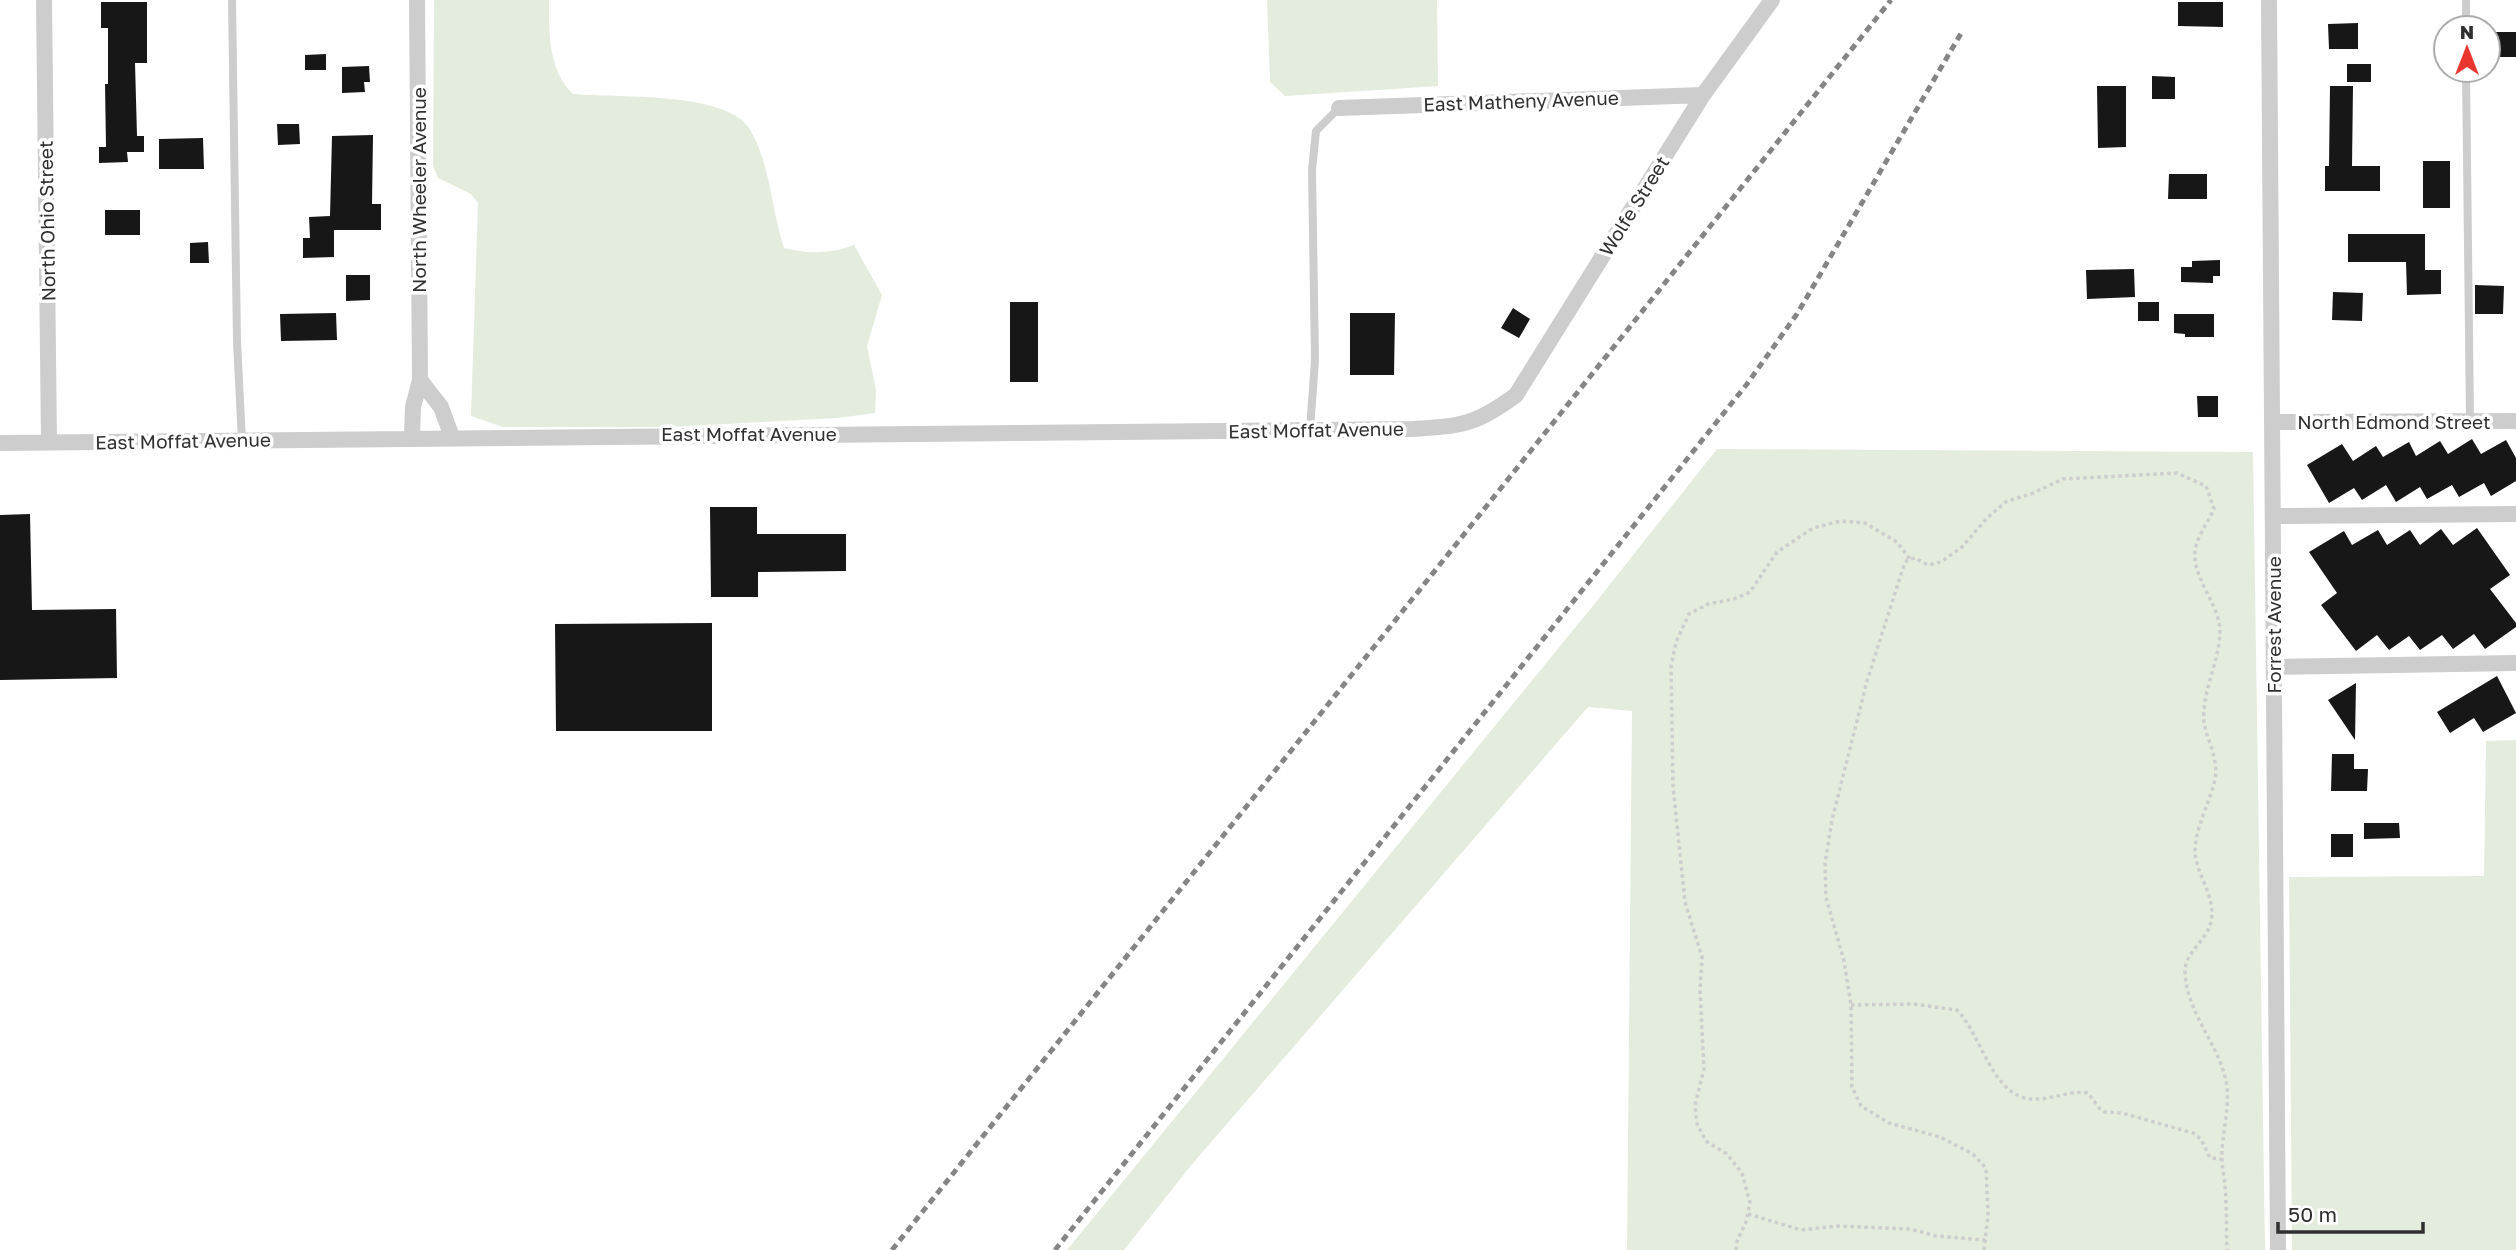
<svg xmlns="http://www.w3.org/2000/svg" width="2516" height="1250" font-family="'Golos Text',sans-serif">
  <style>
    .green { fill: #e4eddd }
    .building { fill: #171717 }
    .lines { fill: none; stroke-linecap: round; stroke-linejoin: round }
    .path { stroke: #cdcdcd; stroke-width: 3.5; stroke-dasharray: 3.5 3.5; stroke-linecap: butt }
    .service { stroke: #cdcdcd; stroke-width: 8 }
    .minor { stroke: #cdcdcd; stroke-width: 16 }
    .rail { stroke: #858585; stroke-width: 5; stroke-dasharray: 7 5; stroke-linecap: butt }
    .labels { text-anchor: middle; stroke-width: 7; stroke-linejoin: round; paint-order: stroke }
    .street-label { font-size: 19px; fill: #303030; stroke: #fff }
  </style>
  <rect width="100%" height="100%" fill="#fff"/>
  <path class="green" d="M 434,0 L 549,0 C 549,33 548,69 573,94 C 614,98 725,91 749,128 C 771,164 771,209 784,248 C 808,254 830,254 854,245 L 882,295 L 867,346 L 876,390 L 875,413 L 838,418 L 671,427 L 503,427 L 471,416 L 478,203 L 471,194 L 438,178 L 433,166 Z
    M 1267,0 L 1437,0 L 1438,86 L 1285,96 L 1270,82 Z
    M 1717,449 L 2253,452 L 2265,1250 L 1627,1250 L 1632,711 L 1588,707 L 1193,1163 L 1124,1250 L 1067,1250 L 1592,607 Z
    M 2516,740 L 2516,1250 L 2292,1250 L 2289,877 L 2484,876 L 2486,741 Z"/>
  <path class="building" d="M 101,2 L 147,2 L 147,63 L 135,63 L 137,136 L 144,136 L 144,152 L 127,152 L 128,162 L 99,163 L 99,147 L 106,147 L 105,84 L 108,84 L 108,28 L 101,28 Z
    M 2178,2 L 2223,2 L 2223,27 L 2178,26 Z
    M 2358,23 L 2358,49 L 2329,49 L 2328,24 Z
    M 2496,32 L 2516,32 L 2516,57 L 2497,57 Z
    M 326,54 L 326,70 L 305,70 L 305,55 Z
    M 2347,64 L 2371,64 L 2371,82 L 2347,82 Z
    M 369,66 L 370,82 L 364,82 L 365,92 L 342,93 L 342,67 Z
    M 2152,76 L 2175,77 L 2175,99 L 2152,99 Z
    M 2097,86 L 2126,86 L 2126,147 L 2098,148 Z
    M 2330,86 L 2353,86 L 2352,166 L 2380,166 L 2380,191 L 2325,191 L 2325,166 L 2329,166 Z
    M 277,124 L 299,124 L 300,144 L 278,145 Z
    M 373,135 L 372,204 L 381,204 L 381,230 L 334,230 L 334,257 L 303,258 L 303,238 L 310,238 L 309,217 L 330,216 L 332,136 Z
    M 203,138 L 204,169 L 159,169 L 159,139 Z
    M 2423,161 L 2450,161 L 2450,208 L 2423,208 Z
    M 2169,174 L 2207,174 L 2207,199 L 2168,199 Z
    M 105,210 L 140,210 L 140,235 L 105,235 Z
    M 2348,234 L 2425,234 L 2425,270 L 2441,270 L 2441,294 L 2407,295 L 2406,262 L 2348,262 Z
    M 208,242 L 209,263 L 190,263 L 190,243 Z
    M 2220,260 L 2220,276 L 2213,276 L 2213,283 L 2181,282 L 2181,267 L 2192,267 L 2192,261 Z
    M 2134,269 L 2135,297 L 2087,299 L 2086,270 Z
    M 346,275 L 370,275 L 370,300 L 346,301 Z
    M 2475,285 L 2504,286 L 2503,314 L 2475,314 Z
    M 2333,292 L 2363,293 L 2362,321 L 2332,320 Z
    M 1010,302 L 1038,302 L 1038,382 L 1010,382 Z
    M 2138,302 L 2159,302 L 2159,321 L 2138,321 Z
    M 1513,308 L 1530,319 L 1519,338 L 1501,328 Z
    M 336,313 L 337,340 L 281,341 L 280,314 Z
    M 1350,313 L 1395,313 L 1394,375 L 1350,375 Z
    M 2174,314 L 2214,314 L 2214,337 L 2185,337 L 2185,334 L 2174,333 Z
    M 2197,396 L 2218,396 L 2218,417 L 2198,417 Z
    M 2472,439 L 2481,454 L 2506,440 L 2516,458 L 2516,481 L 2491,496 L 2484,483 L 2459,497 L 2452,485 L 2427,499 L 2420,487 L 2396,502 L 2386,485 L 2362,500 L 2354,488 L 2329,503 L 2307,465 L 2342,444 L 2353,461 L 2376,446 L 2383,457 L 2409,442 L 2416,456 L 2440,441 L 2448,454 Z
    M 710,507 L 757,507 L 757,534 L 846,534 L 846,571 L 758,572 L 758,597 L 711,597 Z
    M 30,514 L 32,610 L 116,609 L 117,678 L 0,680 L 0,515 Z
    M 2477,528 L 2510,575 L 2490,589 L 2516,623 L 2516,627 L 2485,649 L 2474,634 L 2453,649 L 2442,635 L 2420,650 L 2409,636 L 2389,650 L 2377,635 L 2356,651 L 2321,605 L 2337,593 L 2309,552 L 2344,531 L 2352,545 L 2378,530 L 2387,545 L 2410,530 L 2420,545 L 2441,529 L 2453,545 Z
    M 712,623 L 712,731 L 556,731 L 555,624 Z
    M 2497,676 L 2516,713 L 2483,732 L 2474,718 L 2450,733 L 2437,712 Z
    M 2356,683 L 2355,740 L 2328,700 Z
    M 2332,754 L 2354,754 L 2354,769 L 2368,769 L 2367,791 L 2331,791 Z
    M 2364,823 L 2399,823 L 2400,838 L 2364,839 Z
    M 2331,834 L 2353,834 L 2353,857 L 2331,857 Z"/>
  <g class="lines">
    <path class="path" d="M 1851,1005 L 1913,1004 L 1957,1010 C 1982,1035 1992,1098 2033,1099 C 2052,1100 2069,1090 2088,1093 L 2100,1109 L 2105,1112 L 2122,1113 L 2193,1133 L 2201,1139 L 2210,1158 L 2221,1159
      M 1748,1214 L 1801,1230 L 1837,1226 L 1910,1229 L 1936,1236 L 1985,1240
      M 1736,1250 L 1737,1241 L 1746,1222 L 1750,1203 L 1742,1173 L 1727,1154 L 1706,1141 L 1697,1124 L 1695,1105 L 1704,1069 L 1700,991 L 1702,957 L 1685,902 L 1673,786 L 1671,667 L 1676,642 L 1689,614 L 1708,604 L 1734,599 L 1750,592 L 1777,552 L 1813,528 L 1841,521 L 1865,523 L 1897,542 L 1910,559
      M 1984,1250 L 1988,1215 L 1986,1168 L 1973,1154 L 1940,1137 L 1889,1123 L 1861,1106 L 1852,1087 L 1851,1005 L 1844,961 L 1826,897 L 1825,863 L 1832,820 L 1867,681 L 1903,568 L 1907,560 L 1915,558 L 1928,565 L 1941,562 L 1962,547 L 1987,518 L 2007,501 L 2031,494 L 2063,479 L 2177,473 L 2206,486 L 2214,509 C 2209,520 2201,531 2197,543 C 2186,573 2221,603 2220,633 C 2219,662 2201,695 2204,722 C 2207,741 2219,759 2215,779 C 2210,802 2196,826 2195,850 C 2195,874 2217,897 2211,922 C 2207,941 2184,952 2185,973 C 2187,1013 2218,1043 2226,1081 C 2231,1108 2221,1134 2222,1160 C 2222,1169 2225,1178 2225,1186 C 2227,1208 2226,1229 2227,1250"/>
    <path class="service" d="M 232,0 L 237,342 L 242,441
      M 2466,0 L 2466,28
      M 2466,70 L 2470,421
      M 1310,430 L 1315,360 L 1312,170 L 1316,131 L 1339,108"/>
    <path class="minor" d="M 44,0 L 49,442
      M 2269,0 L 2278,1250
      M 1339,108 L 1703,95
      M 420,380 L 441,407 L 452,437
      M 2272,422 L 2516,421
      M 412,437 L 413,407 L 420,380 L 417,0
      M 0,443 L 1413,429 C 1461,426 1476,425 1516,395 L 1703,95 L 1772,0
      M 2273,516 L 2516,514
      M 2274,667 L 2516,663"/>
    <path class="rail" d="M 892,1250 L 1891,0
      M 1055,1250 L 1747,384 L 1797,314 L 1963,30"/>
  </g>
  <g class="labels">
    <g class="street-label">
      <text transform="translate(1521 101) rotate(-2)" y="7">East Matheny Avenue</text>
      <text transform="translate(419 190) rotate(-90)" y="7">North Wheeler Avenue</text>
      <text transform="translate(1634 206) rotate(-58)" y="7">Wolfe Street</text>
      <text transform="translate(47 221) rotate(-91)" y="7">North Ohio Street</text>
      <text x="2394" y="429">North Edmond Street</text>
      <text transform="translate(1316 430) rotate(-1)" y="7">East Moffat Avenue</text>
      <text x="749" y="441">East Moffat Avenue</text>
      <text transform="translate(183 441) rotate(-1)" y="7">East Moffat Avenue</text>
      <text transform="translate(2274 625) rotate(-90)" y="7">Forrest Avenue</text>
    </g>
  </g>
  <g transform="translate(2467 49)"><circle r="33" fill="#ffffff" stroke="#acacac" stroke-width="2"/>
  <path d="M0-5L12 26L0 18L-12 26Z" fill="#ea362e"/>
  <text y="-10" font-size="19" font-weight="bold" text-anchor="middle" fill="#303030">N</text>
  </g>
  <path d="M2278 1222v10h145v-10" fill="none" stroke="#303030" stroke-width="3.5"/>
  <text x="2288" y="1222" font-size="21" fill="#303030" stroke="#ffffff" stroke-width="5" paint-order="stroke">50 m</text>
</svg>
